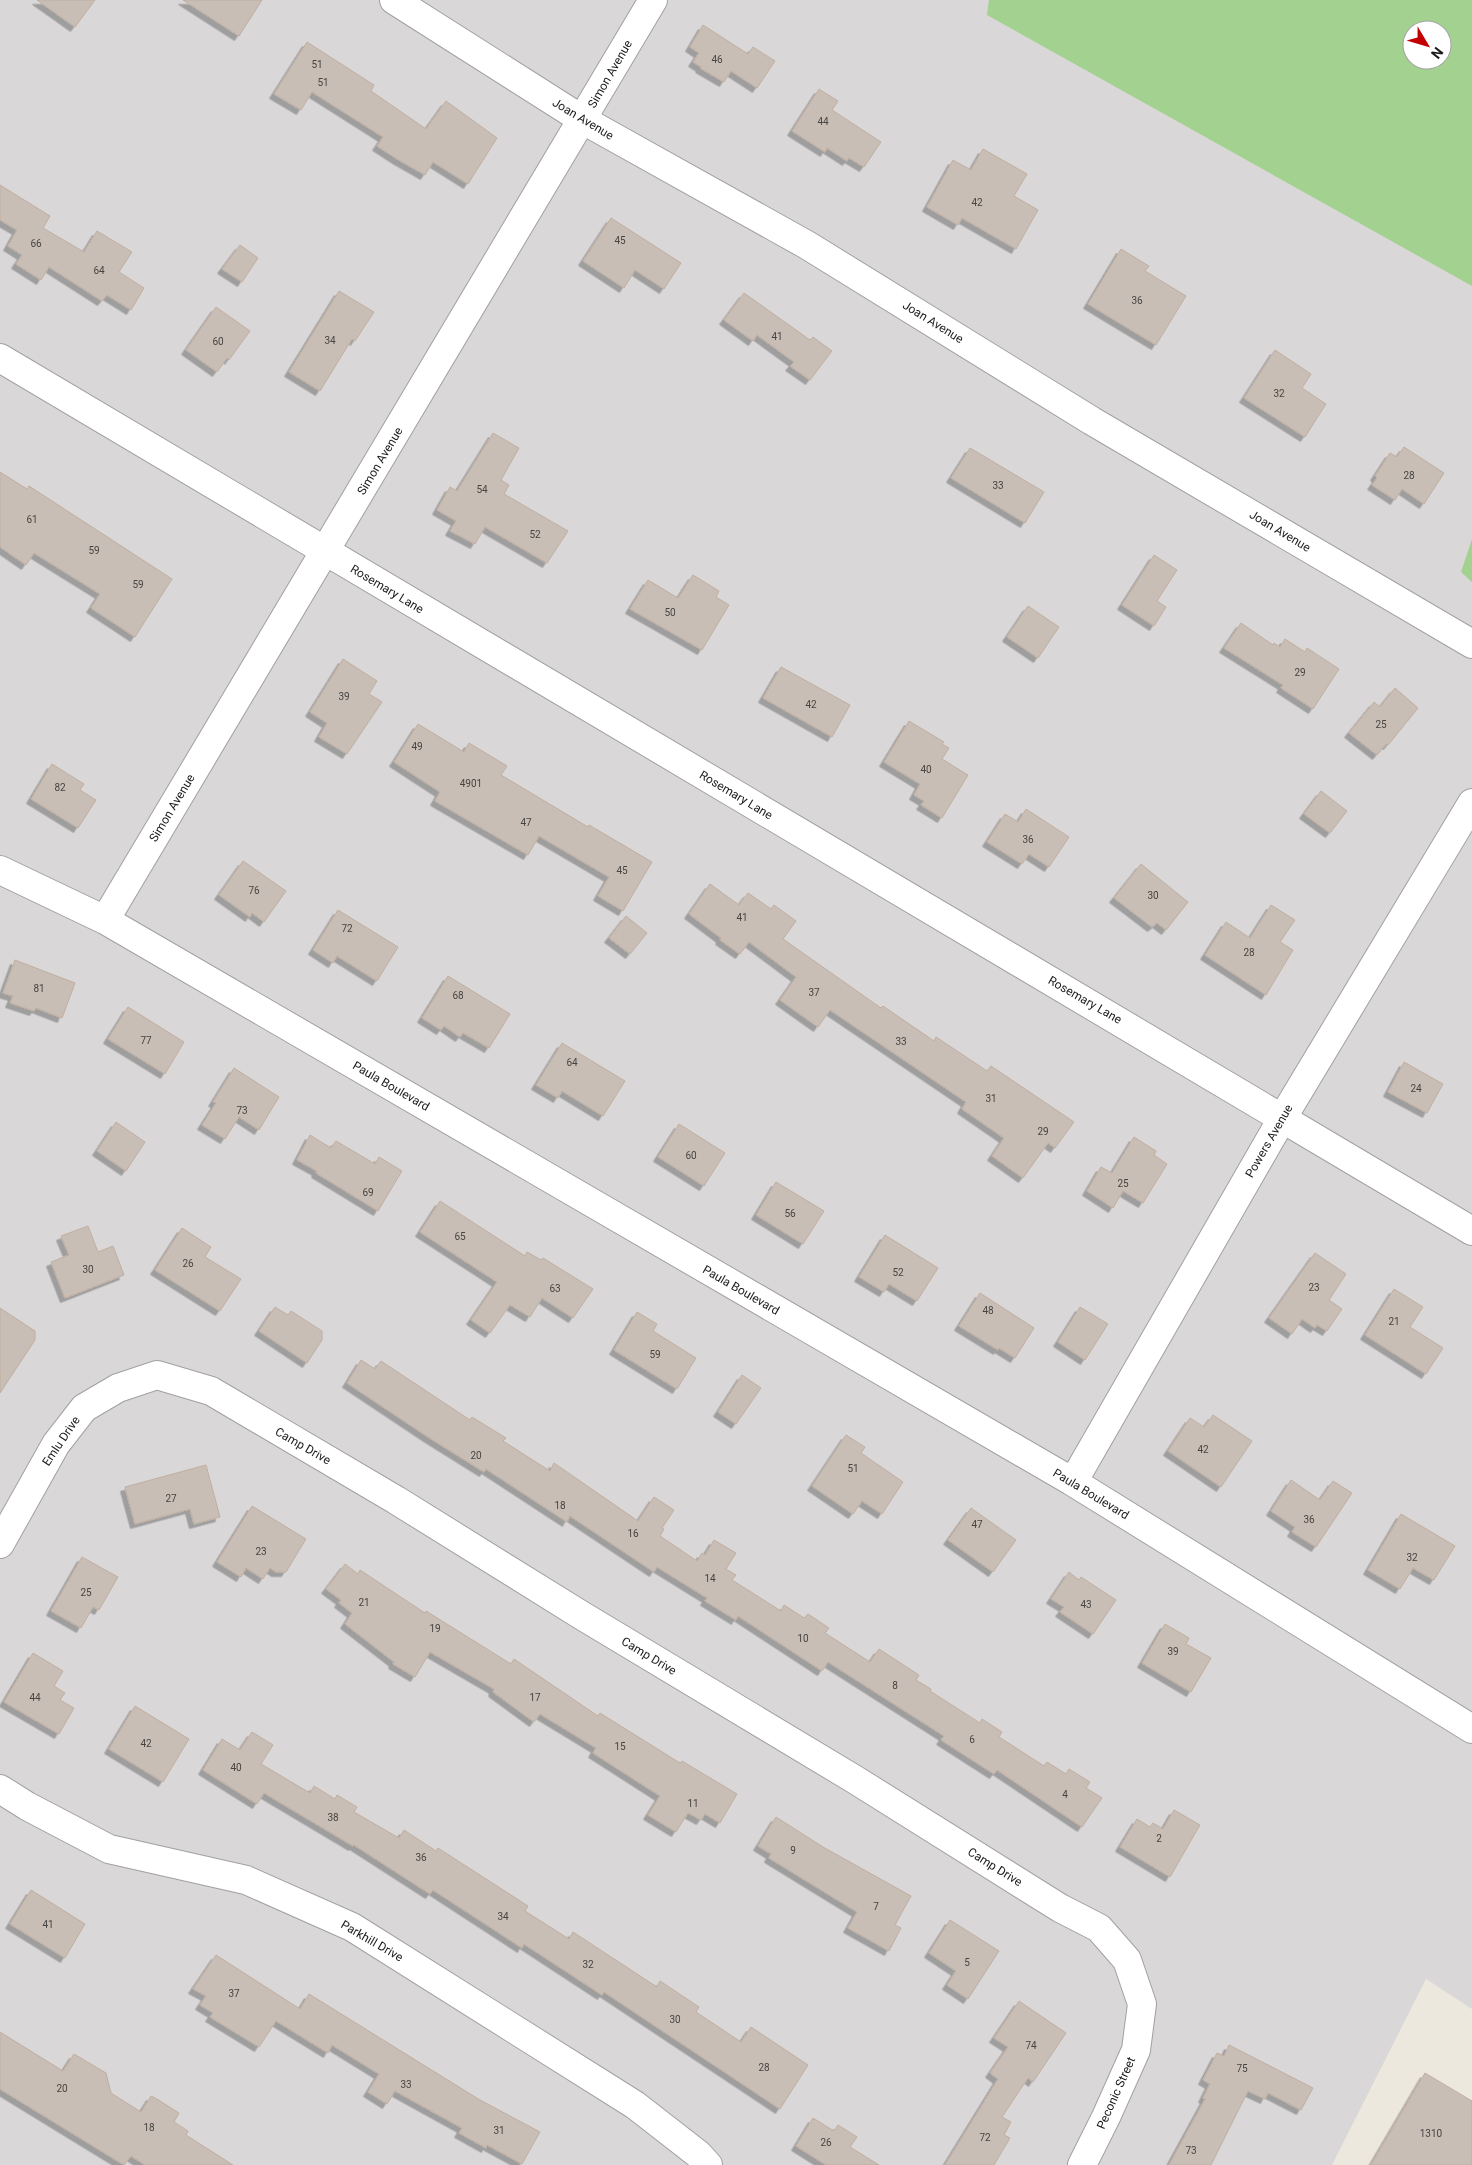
<svg xmlns="http://www.w3.org/2000/svg" width="1472" height="2165" font-family="Roboto,sans-serif">
  <style>
    .residential { fill: #d9d7d7; fill-rule: evenodd }
    .forest { fill: #a3d18f; fill-rule: evenodd }
    .building { fill: #c9beb5; stroke: #c0aea0; filter: url(#shadow) }
    .lines { fill: none; stroke-linecap: round; stroke-linejoin: round }
    .minor-casing { stroke: #a1a1a1; stroke-width: 30 }
    .minor { stroke: #fff; stroke-width: 28 }
    .labels { text-anchor: middle; stroke-width: 5; stroke-linejoin: round; paint-order: stroke }
    .number-label { font-size: 10px; fill: #464341 }
    .street-label { font-size: 12px; fill: #1a1a1a; stroke: #fff }
  </style>
  <defs>
    <filter id="shadow"><feDropShadow dx="-4.5" dy="4.5" stdDeviation="0" flood-color="#0004"/></filter>
  </defs>
  <rect width="100%" height="100%" fill="#ede8de"/>
  <path class="residential" d="M 0,0 L 1472,0 L 1472,2009 L 1426,1979 L 1332,2165 L 0,2165 ZM 1412,30 L 1442,30 L 1442,60 L 1412,60 Z"/>
  <path class="forest" d="M 989,0 L 1472,0 L 1472,286 L 987,15 ZM 1412,30 L 1442,30 L 1442,60 L 1412,60 Z
    M 1472,539 L 1472,582 L 1461,572 Z"/>
  <path class="building" d="M 37,0 L 95,0 L 75,27 Z
    M 183,0 L 262,0 L 239,36 Z
    M 703,25 L 748,54 L 753,47 L 775,61 L 757,88 L 731,71 L 724,82 L 700,68 L 701,67 L 693,62 L 699,53 L 690,47 Z
    M 307,42 L 374,85 L 371,91 L 426,129 L 446,101 L 497,138 L 468,184 L 433,162 L 425,175 L 397,159 L 377,146 L 383,137 L 312,92 L 301,110 L 274,94 Z
    M 819,89 L 838,101 L 832,110 L 881,142 L 864,167 L 849,158 L 847,161 L 827,148 L 825,152 L 792,131 Z
    M 983,149 L 1027,174 L 1014,196 L 1038,210 L 1016,249 L 962,218 L 958,225 L 927,207 L 953,160 L 971,170 Z
    M 0,185 L 50,216 L 43,228 L 84,252 L 97,231 L 132,252 L 119,272 L 144,288 L 131,310 L 107,295 L 102,301 L 49,267 L 41,280 L 16,264 L 22,255 L 8,246 L 17,230 L 0,220 Z
    M 611,218 L 681,263 L 664,289 L 635,270 L 624,288 L 583,261 Z
    M 240,245 L 258,258 L 242,282 L 222,269 Z
    M 1121,249 L 1149,266 L 1145,271 L 1186,296 L 1156,345 L 1088,304 Z
    M 339,291 L 374,312 L 355,341 L 352,339 L 320,391 L 289,372 Z
    M 744,293 L 810,340 L 813,337 L 832,351 L 810,380 L 790,366 L 794,362 L 757,335 L 753,341 L 724,320 Z
    M 216,307 L 250,331 L 229,360 L 227,358 L 217,372 L 186,350 Z
    M 1275,350 L 1311,374 L 1302,388 L 1326,404 L 1305,437 L 1244,398 Z
    M 493,433 L 519,448 L 501,480 L 509,485 L 504,494 L 568,531 L 547,563 L 485,527 L 475,544 L 450,531 L 456,521 L 437,510 L 450,487 L 457,491 Z
    M 1404,447 L 1444,473 L 1424,504 L 1402,489 L 1395,500 L 1372,485 L 1377,478 L 1375,476 L 1390,453 L 1397,457 Z
    M 970,448 L 1044,492 L 1025,523 L 951,478 Z
    M 0,472 L 27,489 L 29,486 L 172,579 L 135,637 L 91,608 L 100,594 L 34,553 L 26,565 L 0,547 Z
    M 1154,555 L 1177,570 L 1157,601 L 1166,607 L 1154,626 L 1122,605 Z
    M 693,575 L 719,591 L 716,597 L 729,605 L 702,650 L 630,609 L 648,580 L 678,598 Z
    M 1028,606 L 1059,627 L 1038,658 L 1007,637 Z
    M 1241,623 L 1273,645 L 1274,643 L 1280,647 L 1285,639 L 1305,652 L 1307,648 L 1339,669 L 1313,709 L 1281,688 L 1283,685 L 1224,648 Z
    M 343,659 L 377,681 L 369,694 L 382,702 L 347,754 L 319,737 L 327,723 L 310,712 Z
    M 781,667 L 850,705 L 832,737 L 763,698 Z
    M 1395,688 L 1418,708 L 1388,745 L 1386,744 L 1377,755 L 1349,733 L 1374,702 L 1380,707 Z
    M 909,721 L 944,742 L 942,744 L 949,748 L 942,759 L 968,775 L 942,818 L 921,805 L 924,801 L 914,795 L 920,784 L 884,762 Z
    M 418,724 L 464,752 L 469,743 L 507,766 L 501,775 L 588,827 L 589,825 L 652,862 L 623,911 L 598,896 L 609,877 L 539,836 L 528,855 L 435,801 L 440,792 L 394,762 Z
    M 52,764 L 84,784 L 80,790 L 96,800 L 78,828 L 31,799 Z
    M 1321,791 L 1347,811 L 1330,833 L 1304,814 Z
    M 1026,809 L 1069,837 L 1049,867 L 1029,854 L 1022,864 L 987,842 L 1005,814 L 1018,822 Z
    M 243,861 L 286,891 L 264,922 L 252,913 L 250,917 L 219,895 Z
    M 1141,864 L 1188,902 L 1166,930 L 1157,923 L 1152,927 L 1114,898 Z
    M 710,884 L 739,905 L 748,893 L 771,909 L 774,905 L 796,921 L 783,939 L 881,1008 L 883,1006 L 934,1041 L 936,1037 L 987,1071 L 991,1066 L 1074,1122 L 1055,1148 L 1048,1143 L 1023,1178 L 992,1156 L 1004,1138 L 962,1109 L 966,1102 L 830,1010 L 818,1027 L 780,1000 L 796,977 L 749,942 L 740,954 L 720,940 L 721,938 L 689,914 Z
    M 1271,905 L 1295,920 L 1280,942 L 1293,950 L 1266,995 L 1205,955 L 1226,922 L 1250,938 Z
    M 338,910 L 398,947 L 377,981 L 337,956 L 333,963 L 313,950 Z
    M 626,916 L 647,933 L 630,954 L 609,938 Z
    M 15,960 L 75,983 L 62,1018 L 36,1008 L 34,1011 L 10,1003 L 13,996 L 3,993 Z
    M 448,976 L 510,1014 L 489,1048 L 463,1033 L 460,1037 L 444,1026 L 441,1030 L 422,1018 Z
    M 128,1007 L 184,1042 L 165,1074 L 108,1039 Z
    M 562,1043 L 625,1081 L 603,1116 L 562,1091 L 558,1098 L 536,1085 Z
    M 1404,1062 L 1443,1084 L 1427,1113 L 1388,1092 Z
    M 234,1068 L 279,1097 L 259,1130 L 239,1117 L 225,1139 L 202,1125 L 216,1103 L 213,1102 Z
    M 116,1122 L 145,1142 L 126,1171 L 97,1151 Z
    M 679,1124 L 725,1153 L 704,1186 L 658,1157 Z
    M 310,1135 L 331,1148 L 336,1141 L 375,1164 L 379,1157 L 402,1171 L 378,1211 L 316,1173 L 317,1171 L 297,1160 Z
    M 1134,1137 L 1156,1151 L 1154,1155 L 1167,1164 L 1143,1203 L 1123,1191 L 1113,1208 L 1087,1191 L 1101,1167 L 1112,1173 Z
    M 776,1182 L 824,1211 L 803,1244 L 756,1215 Z
    M 440,1201 L 525,1256 L 527,1252 L 541,1260 L 543,1258 L 593,1289 L 573,1318 L 542,1298 L 530,1317 L 510,1305 L 490,1333 L 471,1320 L 497,1282 L 420,1232 Z
    M 88,1226 L 98,1252 L 113,1246 L 124,1275 L 65,1298 L 51,1262 L 69,1255 L 61,1236 Z
    M 182,1228 L 211,1247 L 205,1257 L 241,1279 L 220,1311 L 155,1270 Z
    M 885,1235 L 938,1268 L 917,1301 L 889,1284 L 884,1292 L 859,1277 Z
    M 1315,1253 L 1346,1274 L 1329,1300 L 1342,1309 L 1327,1331 L 1317,1325 L 1315,1328 L 1302,1319 L 1292,1334 L 1269,1318 Z
    M 1394,1289 L 1423,1307 L 1410,1327 L 1443,1348 L 1426,1374 L 1365,1335 Z
    M 980,1293 L 1034,1328 L 1015,1358 L 999,1348 L 998,1350 L 959,1326 Z
    M 275,1307 L 288,1315 L 291,1311 L 322,1331 L 322,1340 L 307,1363 L 259,1331 Z
    M 1080,1307 L 1108,1324 L 1085,1360 L 1058,1342 Z
    M 0,1308 L 35,1331 L 35,1340 L 0,1393 Z
    M 637,1312 L 657,1324 L 653,1331 L 696,1358 L 677,1389 L 614,1350 Z
    M 361,1360 L 375,1369 L 381,1361 L 470,1420 L 472,1417 L 506,1438 L 503,1441 L 550,1471 L 554,1463 L 638,1521 L 654,1497 L 674,1510 L 662,1528 L 664,1529 L 660,1536 L 697,1561 L 702,1553 L 705,1555 L 714,1540 L 736,1553 L 726,1569 L 736,1575 L 732,1580 L 781,1611 L 784,1605 L 804,1618 L 808,1614 L 829,1628 L 825,1633 L 870,1662 L 879,1649 L 919,1675 L 916,1680 L 931,1689 L 930,1691 L 980,1723 L 982,1719 L 1002,1732 L 999,1737 L 1044,1766 L 1047,1762 L 1066,1774 L 1069,1769 L 1090,1782 L 1086,1788 L 1102,1798 L 1082,1827 L 997,1770 L 994,1774 L 941,1740 L 944,1736 L 828,1662 L 822,1671 L 738,1616 L 736,1620 L 705,1601 L 707,1598 L 657,1567 L 654,1572 L 570,1516 L 567,1522 L 486,1469 L 484,1472 L 428,1437 L 347,1383 Z
    M 742,1375 L 761,1388 L 736,1424 L 718,1412 Z
    M 1213,1415 L 1252,1441 L 1221,1487 L 1168,1451 L 1190,1418 L 1204,1427 Z
    M 846,1435 L 865,1447 L 861,1453 L 903,1482 L 882,1514 L 862,1501 L 853,1514 L 812,1486 Z
    M 206,1465 L 220,1517 L 194,1524 L 190,1509 L 135,1524 L 125,1487 Z
    M 1291,1480 L 1320,1500 L 1333,1481 L 1352,1493 L 1316,1547 L 1292,1532 L 1295,1527 L 1271,1511 Z
    M 252,1506 L 306,1539 L 286,1572 L 276,1572 L 270,1568 L 263,1579 L 246,1568 L 241,1577 L 217,1562 Z
    M 971,1508 L 1016,1540 L 993,1572 L 948,1540 Z
    M 1401,1514 L 1455,1546 L 1434,1580 L 1413,1568 L 1400,1589 L 1368,1570 Z
    M 82,1557 L 118,1577 L 99,1610 L 93,1607 L 81,1628 L 51,1611 Z
    M 345,1564 L 358,1574 L 360,1570 L 425,1613 L 426,1611 L 511,1664 L 514,1659 L 598,1716 L 600,1713 L 680,1763 L 682,1761 L 737,1794 L 720,1823 L 705,1814 L 701,1820 L 688,1813 L 676,1832 L 648,1815 L 660,1796 L 593,1753 L 596,1748 L 540,1714 L 534,1722 L 493,1692 L 494,1689 L 430,1652 L 415,1677 L 393,1664 L 394,1662 L 345,1624 L 352,1613 L 339,1603 L 341,1600 L 326,1589 Z
    M 1069,1572 L 1079,1580 L 1081,1577 L 1116,1600 L 1093,1634 L 1060,1612 L 1064,1607 L 1051,1599 Z
    M 1165,1624 L 1189,1638 L 1186,1644 L 1211,1658 L 1191,1692 L 1142,1663 Z
    M 33,1653 L 63,1671 L 54,1686 L 65,1693 L 60,1700 L 74,1708 L 59,1734 L 4,1702 Z
    M 135,1706 L 189,1739 L 163,1782 L 109,1749 Z
    M 252,1732 L 273,1745 L 261,1764 L 310,1793 L 314,1786 L 335,1799 L 337,1795 L 357,1807 L 354,1812 L 399,1838 L 404,1830 L 436,1851 L 438,1848 L 528,1906 L 525,1911 L 569,1939 L 573,1932 L 657,1987 L 660,1981 L 699,2007 L 696,2012 L 741,2042 L 751,2027 L 808,2065 L 780,2109 L 604,1992 L 602,1995 L 524,1944 L 522,1948 L 433,1890 L 430,1894 L 354,1845 L 353,1846 L 264,1793 L 257,1804 L 203,1770 L 222,1739 L 240,1750 Z
    M 1174,1810 L 1200,1825 L 1170,1877 L 1120,1847 L 1137,1819 L 1150,1827 L 1153,1823 L 1163,1829 Z
    M 776,1817 L 823,1847 L 911,1896 L 895,1925 L 901,1928 L 889,1951 L 848,1928 L 857,1912 L 769,1858 L 771,1854 L 758,1846 Z
    M 31,1890 L 85,1924 L 65,1958 L 10,1924 Z
    M 950,1920 L 999,1951 L 968,1999 L 947,1985 L 956,1971 L 929,1953 Z
    M 216,1955 L 300,2009 L 309,1994 L 480,2100 L 540,2132 L 522,2164 L 487,2145 L 486,2148 L 459,2133 L 462,2128 L 395,2091 L 387,2104 L 368,2092 L 379,2074 L 332,2045 L 328,2053 L 276,2021 L 259,2047 L 210,2017 L 213,2013 L 200,2005 L 206,1996 L 193,1989 Z
    M 1019,2001 L 1066,2033 L 1033,2082 L 1028,2078 L 1002,2117 L 1011,2122 L 1004,2135 L 1010,2138 L 994,2165 L 945,2165 L 998,2079 L 990,2073 L 1008,2047 L 994,2038 Z
    M 0,2032 L 63,2071 L 74,2054 L 106,2073 L 111,2093 L 141,2112 L 151,2096 L 157,2099 L 179,2113 L 174,2122 L 188,2131 L 186,2135 L 233,2165 L 145,2165 L 131,2156 L 124,2165 L 0,2089 Z
    M 1229,2045 L 1313,2088 L 1301,2110 L 1268,2093 L 1265,2099 L 1248,2091 L 1211,2165 L 1169,2165 L 1205,2099 L 1203,2098 L 1210,2084 L 1203,2080 L 1217,2053 L 1224,2056 Z
    M 1425,2073 L 1472,2101 L 1472,2165 L 1371,2165 Z
    M 813,2118 L 834,2131 L 838,2125 L 857,2137 L 850,2147 L 879,2165 L 826,2165 L 796,2146 Z"/>
  <g class="lines">
    <g class="minor-casing">
      <path id="minor" d="M 394,0 L 583,120 L 807,245 L 1092,421 L 1472,644
        M 0,358 L 1472,1231
        M 0,870 L 105,920 L 1073,1482 L 1472,1729
        M 105,920 L 653,0
        M 1073,1482 L 1283,1117 L 1472,803
        M 0,1544 L 56,1444 L 84,1408 L 118,1388 L 157,1375 L 211,1391 L 396,1500 L 581,1615 L 854,1779 L 1060,1908 L 1099,1928 L 1127,1960 L 1142,2004 L 1136,2050 L 1106,2117 L 1082,2165
        M 0,1789 L 27,1806 L 109,1849 L 246,1880 L 352,1927 L 635,2105 L 698,2154 L 708,2165"/>
    </g>
    <use href="#minor" class="minor"/>
  </g>
  <g class="labels">
    <g class="number-label">
      <text x="717" y="63">46</text>
      <text x="317" y="68">51</text>
      <text x="323" y="86">51</text>
      <text x="823" y="125">44</text>
      <text x="977" y="206">42</text>
      <text x="620" y="244">45</text>
      <text x="36" y="247">66</text>
      <text x="99" y="274">64</text>
      <text x="1137" y="304">36</text>
      <text x="777" y="340">41</text>
      <text x="330" y="344">34</text>
      <text x="218" y="345">60</text>
      <text x="1279" y="397">32</text>
      <text x="1409" y="479">28</text>
      <text x="998" y="489">33</text>
      <text x="482" y="493">54</text>
      <text x="32" y="523">61</text>
      <text x="535" y="538">52</text>
      <text x="94" y="554">59</text>
      <text x="138" y="588">59</text>
      <text x="670" y="616">50</text>
      <text x="1300" y="676">29</text>
      <text x="344" y="700">39</text>
      <text x="811" y="708">42</text>
      <text x="1381" y="728">25</text>
      <text x="417" y="750">49</text>
      <text x="926" y="773">40</text>
      <text x="471" y="787">4901</text>
      <text x="60" y="791">82</text>
      <text x="526" y="826">47</text>
      <text x="1028" y="843">36</text>
      <text x="622" y="874">45</text>
      <text x="254" y="894">76</text>
      <text x="1153" y="899">30</text>
      <text x="742" y="921">41</text>
      <text x="347" y="932">72</text>
      <text x="1249" y="956">28</text>
      <text x="39" y="992">81</text>
      <text x="814" y="996">37</text>
      <text x="458" y="999">68</text>
      <text x="146" y="1044">77</text>
      <text x="901" y="1045">33</text>
      <text x="572" y="1066">64</text>
      <text x="1416" y="1092">24</text>
      <text x="991" y="1102">31</text>
      <text x="242" y="1114">73</text>
      <text x="1043" y="1135">29</text>
      <text x="691" y="1159">60</text>
      <text x="1123" y="1187">25</text>
      <text x="368" y="1196">69</text>
      <text x="790" y="1217">56</text>
      <text x="460" y="1240">65</text>
      <text x="188" y="1267">26</text>
      <text x="88" y="1273">30</text>
      <text x="898" y="1276">52</text>
      <text x="1314" y="1291">23</text>
      <text x="555" y="1292">63</text>
      <text x="988" y="1314">48</text>
      <text x="1394" y="1325">21</text>
      <text x="655" y="1358">59</text>
      <text x="1203" y="1453">42</text>
      <text x="476" y="1459">20</text>
      <text x="853" y="1472">51</text>
      <text x="171" y="1502">27</text>
      <text x="560" y="1509">18</text>
      <text x="1309" y="1523">36</text>
      <text x="977" y="1528">47</text>
      <text x="633" y="1537">16</text>
      <text x="261" y="1555">23</text>
      <text x="1412" y="1561">32</text>
      <text x="710" y="1582">14</text>
      <text x="86" y="1596">25</text>
      <text x="364" y="1606">21</text>
      <text x="1086" y="1608">43</text>
      <text x="435" y="1632">19</text>
      <text x="803" y="1642">10</text>
      <text x="1173" y="1655">39</text>
      <text x="895" y="1689">8</text>
      <text x="35" y="1701">44</text>
      <text x="535" y="1701">17</text>
      <text x="972" y="1743">6</text>
      <text x="146" y="1747">42</text>
      <text x="620" y="1750">15</text>
      <text x="236" y="1771">40</text>
      <text x="1065" y="1798">4</text>
      <text x="693" y="1807">11</text>
      <text x="333" y="1821">38</text>
      <text x="1159" y="1842">2</text>
      <text x="793" y="1854">9</text>
      <text x="421" y="1861">36</text>
      <text x="876" y="1910">7</text>
      <text x="503" y="1920">34</text>
      <text x="48" y="1928">41</text>
      <text x="967" y="1966">5</text>
      <text x="588" y="1968">32</text>
      <text x="234" y="1997">37</text>
      <text x="675" y="2023">30</text>
      <text x="1031" y="2049">74</text>
      <text x="764" y="2071">28</text>
      <text x="1242" y="2072">75</text>
      <text x="406" y="2088">33</text>
      <text x="62" y="2092">20</text>
      <text x="149" y="2131">18</text>
      <text x="499" y="2134">31</text>
      <text x="1431" y="2137">1310</text>
      <text x="985" y="2141">72</text>
      <text x="826" y="2146">26</text>
      <text x="1191" y="2154">73</text>
    </g>
    <g class="street-label">
      <text transform="translate(610 74) rotate(-60)" y="4">Simon Avenue</text>
      <text transform="translate(583 119) rotate(31)" y="4">Joan Avenue</text>
      <text transform="translate(933 322) rotate(32)" y="4">Joan Avenue</text>
      <text transform="translate(380 461) rotate(-59)" y="4">Simon Avenue</text>
      <text transform="translate(1280 531) rotate(31)" y="4">Joan Avenue</text>
      <text transform="translate(387 589) rotate(31)" y="4">Rosemary Lane</text>
      <text transform="translate(736 795) rotate(31)" y="4">Rosemary Lane</text>
      <text transform="translate(172 808) rotate(-59)" y="4">Simon Avenue</text>
      <text transform="translate(1085 1000) rotate(30)" y="4">Rosemary Lane</text>
      <text transform="translate(391 1086) rotate(30)" y="4">Paula Boulevard</text>
      <text transform="translate(1269 1141) rotate(-60)" y="4">Powers Avenue</text>
      <text transform="translate(741 1290) rotate(30)" y="4">Paula Boulevard</text>
      <text transform="translate(61 1441) rotate(-56)" y="4">Emlu Drive</text>
      <text transform="translate(303 1446) rotate(30)" y="4">Camp Drive</text>
      <text transform="translate(1091 1494) rotate(31)" y="4">Paula Boulevard</text>
      <text transform="translate(649 1656) rotate(31)" y="4">Camp Drive</text>
      <text transform="translate(995 1867) rotate(32)" y="4">Camp Drive</text>
      <text transform="translate(372 1941) rotate(30)" y="4">Parkhill Drive</text>
      <text transform="translate(1116 2093) rotate(-66)" y="4">Peconic Street</text>
    </g>
  </g>
  <g transform="translate(1427 45) rotate(128)"><circle r="24" fill="#ffffff" stroke="#a3a3a3"/>
  <path d="M0-4L9 19L0 12L-9 19Z" fill="#c50001"/>
  <text y="-8" font-size="14" font-weight="bold" text-anchor="middle" fill="#1a1a1a">N</text>
  </g>
</svg>
